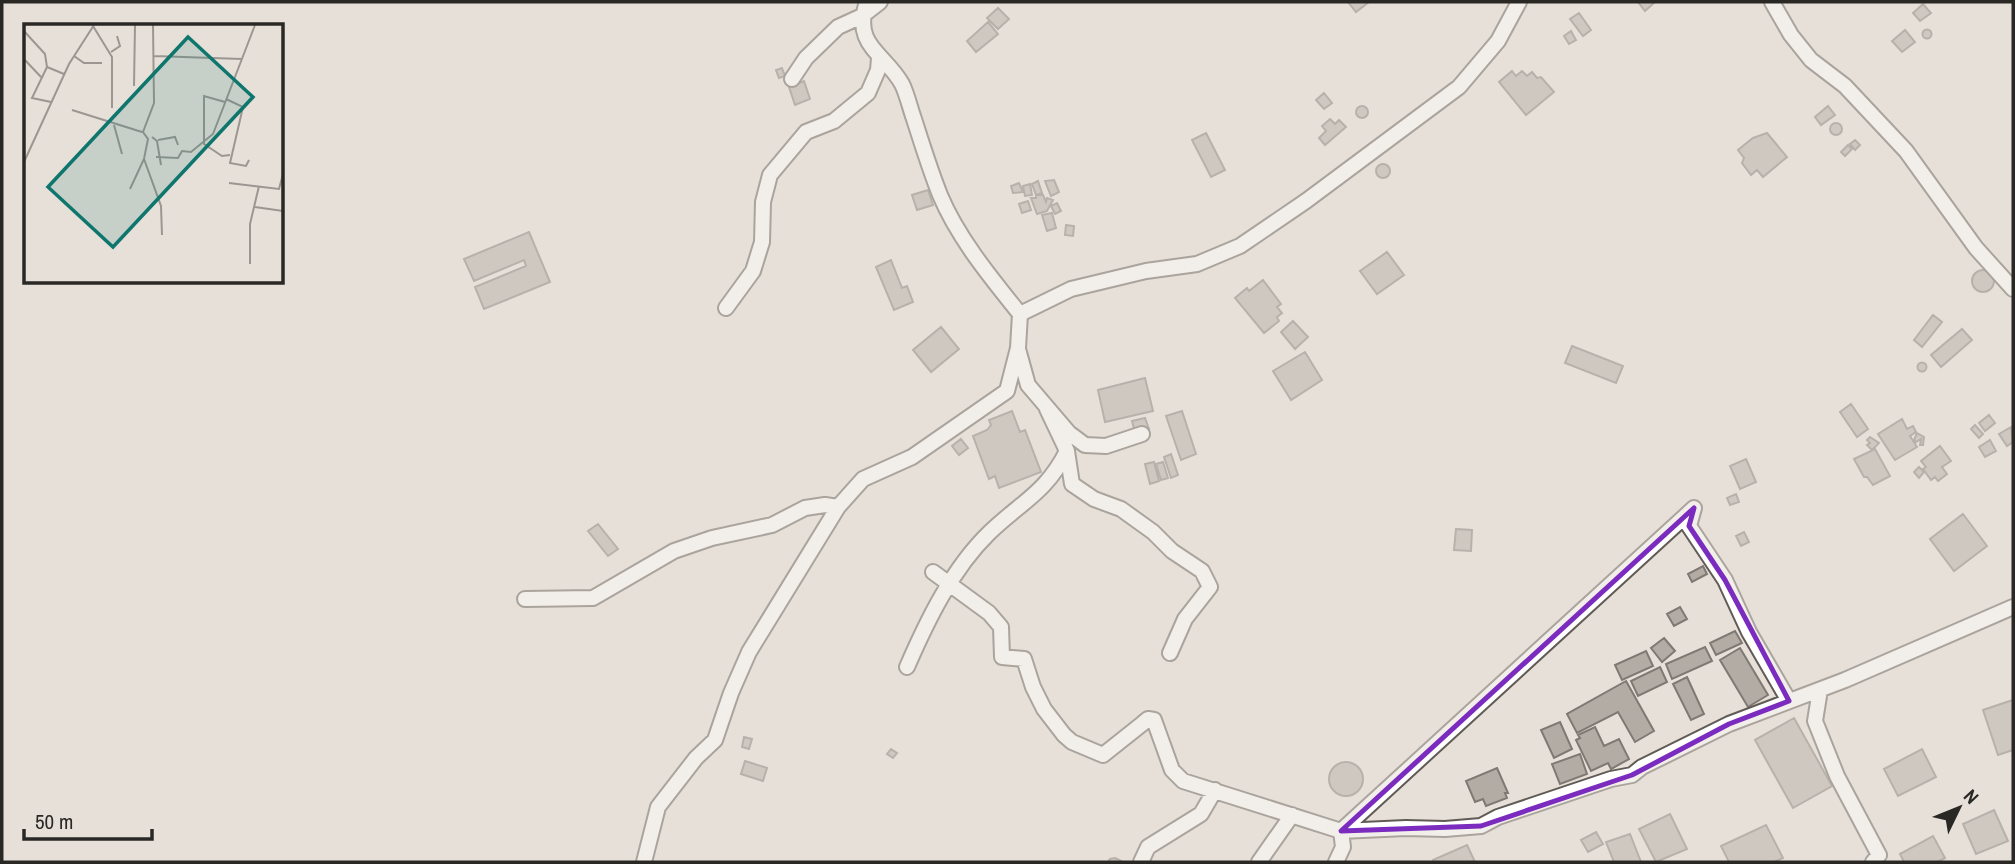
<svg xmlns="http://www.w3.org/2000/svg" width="2015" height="864" font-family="'Archivo Narrow',sans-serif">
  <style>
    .building { fill: #b2aca5; stroke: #7f7973; stroke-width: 2 }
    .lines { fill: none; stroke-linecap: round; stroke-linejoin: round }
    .street-casing { stroke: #615b55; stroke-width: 18 }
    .street { stroke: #fff; stroke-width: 14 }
    .marked { fill: none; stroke: #7b2cbf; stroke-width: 5; stroke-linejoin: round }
    .inset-road { fill: none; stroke: #9b9691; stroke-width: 2 }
    .view { fill: #0f766e; fill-opacity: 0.15; stroke: #0f766e; stroke-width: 3.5 }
    .inset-edge { fill: none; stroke: #2a2825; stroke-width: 3.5 }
  </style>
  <rect width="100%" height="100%" fill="#e7e0d9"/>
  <path class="building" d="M 1348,2 L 1369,2 L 1356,12 Z
    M 1638,2 L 1655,2 L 1645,11 Z
    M 1923,4 L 1931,13 L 1920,21 L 1913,13 Z
    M 998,8 L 1009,19 L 998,29 L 987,18 Z
    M 1579,13 L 1591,30 L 1583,36 L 1570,19 Z
    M 988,22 L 998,34 L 976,52 L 967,41 Z
    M1922.5 34a4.5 4.5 0 1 1 9 0a4.5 4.5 0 1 1-9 0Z
    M 1905,30 L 1915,42 L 1902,52 L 1892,41 Z
    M 1571,31 L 1576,40 L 1569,44 L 1564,36 Z
    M 782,68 L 785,76 L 779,78 L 776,70 Z
    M 1512,71 L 1516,76 L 1522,71 L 1527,76 L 1532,72 L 1537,78 L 1541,77 L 1554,92 L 1526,115 L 1499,82 Z
    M 804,81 L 810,99 L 795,105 L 789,87 Z
    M 1324,93 L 1332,103 L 1324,109 L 1316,100 Z
    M1356 112a6 6 0 1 1 12 0a6 6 0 1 1-12 0Z
    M 1828,106 L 1835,115 L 1821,125 L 1815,117 Z
    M 1330,119 L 1335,124 L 1339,120 L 1346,127 L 1325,145 L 1319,138 L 1326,131 L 1322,126 Z
    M1830 129a6 6 0 1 1 12 0a6 6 0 1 1-12 0Z
    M 1206,133 L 1225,170 L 1211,177 L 1192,140 Z
    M 1767,133 L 1787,157 L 1763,177 L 1757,170 L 1751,175 L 1742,163 L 1744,158 L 1738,150 L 1753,138 Z
    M 1855,140 L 1860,145 L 1855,150 L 1850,144 Z
    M 1848,145 L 1852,149 L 1845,156 L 1841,152 Z
    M1376 171a7 7 0 1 1 14 0a7 7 0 1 1-14 0Z
    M 1054,180 L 1059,192 L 1051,196 L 1045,181 Z
    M 1038,181 L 1042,193 L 1036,195 L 1032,184 Z
    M 1019,183 L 1023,192 L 1013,193 L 1011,186 Z
    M 1030,184 L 1032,195 L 1025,196 L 1023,186 Z
    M 928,190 L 933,205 L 917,210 L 912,195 Z
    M 1036,195 L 1043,195 L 1046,202 L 1047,198 L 1053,200 L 1047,211 L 1037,214 L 1031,198 L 1036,198 Z
    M 1028,201 L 1031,210 L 1022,213 L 1019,204 Z
    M 1057,203 L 1061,211 L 1055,214 L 1051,206 Z
    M 1052,213 L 1056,228 L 1047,231 L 1042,215 Z
    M 1066,225 L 1074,226 L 1073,236 L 1065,235 Z
    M 529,232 L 550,282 L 484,309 L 475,287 L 526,266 L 524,260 L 474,281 L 464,259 Z
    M 1387,252 L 1404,275 L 1377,294 L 1360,271 Z
    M 891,260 L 902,288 L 907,286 L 913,302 L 894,310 L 876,267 Z
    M1972 281a11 11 0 1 1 22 0a11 11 0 1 1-22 0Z
    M 1263,280 L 1281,304 L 1277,307 L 1282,313 L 1277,317 L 1279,321 L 1264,333 L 1235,298 L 1247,288 L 1249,291 Z
    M 1933,315 L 1942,322 L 1922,347 L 1914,340 Z
    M 1293,321 L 1308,337 L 1295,349 L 1281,332 Z
    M 941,327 L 959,349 L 931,372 L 913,350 Z
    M 1962,329 L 1972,340 L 1941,367 L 1931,355 Z
    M 1572,346 L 1623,366 L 1616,383 L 1565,363 Z
    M 1305,352 L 1322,380 L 1291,400 L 1273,371 Z
    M1917.5 367a4.5 4.5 0 1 1 9 0a4.5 4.5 0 1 1-9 0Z
    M 1145,378 L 1153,411 L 1105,422 L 1098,390 Z
    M 1851,404 L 1868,429 L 1857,437 L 1840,412 Z
    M 1012,411 L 1020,432 L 1025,430 L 1041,472 L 999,488 L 995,476 L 989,479 L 973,436 L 987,430 L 991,425 L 989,420 Z
    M 1182,411 L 1196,454 L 1181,460 L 1166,416 Z
    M 1989,415 L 1995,423 L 1985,431 L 1979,423 Z
    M 1145,418 L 1149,429 L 1135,432 L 1132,421 Z
    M 1902,419 L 1907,429 L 1913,426 L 1916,432 L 1910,436 L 1917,447 L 1895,460 L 1878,434 Z
    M 1975,425 L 1983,434 L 1979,438 L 1971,429 Z
    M 2011,427 L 2013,442 L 2007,446 L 1999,434 Z
    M 1917,433 L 1924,437 L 1923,445 L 1920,445 L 1921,439 L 1916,442 L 1914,440 Z
    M 1870,437 L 1879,443 L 1872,450 L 1867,445 L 1870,443 L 1867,440 Z
    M 961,439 L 968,448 L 959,455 L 952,446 Z
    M 1990,440 L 1996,451 L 1985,457 L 1979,447 Z
    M 1940,446 L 1951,461 L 1942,467 L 1947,474 L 1938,481 L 1935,477 L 1931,480 L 1923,469 L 1926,467 L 1921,461 Z
    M 1875,449 L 1890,476 L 1873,485 L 1867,477 L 1864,477 L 1854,459 Z
    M 1171,454 L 1178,475 L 1171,478 L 1164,457 Z
    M 1746,459 L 1756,482 L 1740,489 L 1730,466 Z
    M 1154,462 L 1159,481 L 1150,484 L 1145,464 Z
    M 1163,462 L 1168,478 L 1161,480 L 1156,464 Z
    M 1919,467 L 1924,472 L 1919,478 L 1914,472 Z
    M 1736,494 L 1739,502 L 1730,505 L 1727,498 Z
    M 1963,514 L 1987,546 L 1954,571 L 1930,539 Z
    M 598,524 L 618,549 L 608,556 L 588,531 Z
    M 1456,529 L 1472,530 L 1471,551 L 1454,550 Z
    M 1744,532 L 1749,542 L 1741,546 L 1736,536 Z
    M 1703,566 L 1707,574 L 1692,582 L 1688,574 Z
    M 1680,607 L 1687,619 L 1674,626 L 1667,614 Z
    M 1735,631 L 1742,643 L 1716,655 L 1710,643 Z
    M 1664,638 L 1675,651 L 1662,662 L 1651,648 Z
    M 1705,647 L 1712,661 L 1672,679 L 1666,664 Z
    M 1740,648 L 1768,695 L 1748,707 L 1720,660 Z
    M 1646,651 L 1653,666 L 1622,680 L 1615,665 Z
    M 1660,667 L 1667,682 L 1638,696 L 1631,681 Z
    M 1687,677 L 1704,714 L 1691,720 L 1673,684 Z
    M 1626,681 L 1654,731 L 1635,742 L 1618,712 L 1577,733 L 1567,714 Z
    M 2013,700 L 2013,750 L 1998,755 L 1983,710 Z
    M 1794,718 L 1832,786 L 1793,808 L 1755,740 Z
    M 1560,722 L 1572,749 L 1554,758 L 1541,730 Z
    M 1595,727 L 1604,746 L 1619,739 L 1629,759 L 1611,769 L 1608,763 L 1591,771 L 1576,740 L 1580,738 L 1578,735 Z
    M 744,737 L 752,739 L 749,749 L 742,747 Z
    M 891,749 L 897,753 L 893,758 L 887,754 Z
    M 1922,749 L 1936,777 L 1898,796 L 1884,769 Z
    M 1580,754 L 1587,774 L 1560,784 L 1552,764 Z
    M 745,761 L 767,768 L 763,781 L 741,774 Z
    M1329 779a17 17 0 1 1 34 0a17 17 0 1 1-34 0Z
    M 1497,768 L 1508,793 L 1505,793 L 1507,798 L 1486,806 L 1483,799 L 1475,802 L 1466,781 Z
    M 1994,810 L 2008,841 L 1976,854 L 1963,824 Z
    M 1670,814 L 1687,849 L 1656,862 L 1639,829 Z
    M 1766,825 L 1783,858 L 1774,862 L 1729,862 L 1721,846 Z
    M 1596,832 L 1603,844 L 1588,852 L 1581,840 Z
    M 1630,834 L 1641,862 L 1614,862 L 1606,842 Z
    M 1933,836 L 1945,858 L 1937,862 L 1904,862 L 1900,854 Z
    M 1467,845 L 1475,862 L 1434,862 L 1433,860 Z
    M 1115,858 L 1123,862 L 1108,862 L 1110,859 Z"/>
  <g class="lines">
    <g class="street-casing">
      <path id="street" d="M 867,2 C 852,46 884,52 902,84 C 907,94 910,108 914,119 C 922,144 930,170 940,195 C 958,238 991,278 1020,314
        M 1772,2 L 1791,35 L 1811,60 L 1845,86 L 1906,151 L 1976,248 L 2013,289
        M 792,79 L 806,58 L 838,27 L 862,16 L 880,2
        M 726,308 L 753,271 L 762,242 L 763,202 L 770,175 L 806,132 L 834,121 L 868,93 L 878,70 L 879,58
        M 1018,349 L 1028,385 L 1069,433 L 1085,445 L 1106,446 L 1142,434
        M 1067,451 L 1072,484 L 1094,499 L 1121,509 L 1153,532 L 1172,551 L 1202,571 L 1210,587 L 1185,619 L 1170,653
        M 933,572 L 989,613 L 1001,627 L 1002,657 L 1024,659 L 1033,687 L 1044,709 L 1064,735 L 1072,742 L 1103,755 L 1142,724 L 1148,719 L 1154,720 L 1172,770 L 1183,781 L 1341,831 L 1406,828 L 1445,829 L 1481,826 L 1498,817 L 1611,779 L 1632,775 L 1642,767 L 1729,724 L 1845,680 L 2013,607
        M 525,599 L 593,598 L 674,551 L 712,538 L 772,525 L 805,508 L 825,505 L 838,507
        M 907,667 C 927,621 952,569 989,533 C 1021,502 1046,493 1067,451 L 1047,409
        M 1820,690 L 1815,721 L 1837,776 L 1879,855 L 1873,862
        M 644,862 L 658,807 L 696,758 L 715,740 L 731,693 L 749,652 L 838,507 L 863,479 L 912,457 L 1007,391 L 1018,348 L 1020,314 L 1071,289 L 1146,271 L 1197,264 L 1240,246 L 1306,201 L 1459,87 L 1498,41 L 1519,2
        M 1141,862 L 1148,847 L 1201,814 L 1215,790
        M 1259,862 L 1292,815
        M 1336,862 L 1343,847 L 1341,831 L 1694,508 L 1689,526 L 1725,580 L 1749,632 L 1789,701"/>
    </g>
    <use href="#street" class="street"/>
  </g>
  <path d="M0 0H2015V864H0ZM 1694,508 L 1689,526 L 1725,580 L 1789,701 L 1729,724 L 1632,775 L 1481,826 L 1341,831 Z" fill="#e7e0d9" fill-opacity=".55" fill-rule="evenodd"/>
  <path class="marked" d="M 1694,508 L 1689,526 L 1725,580 L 1789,701 L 1729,724 L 1632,775 L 1481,826 L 1341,831 Z"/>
  <g transform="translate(24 24)">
    <rect width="259" height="259" fill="#e7e0d9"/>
    <path class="inset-road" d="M 69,2 L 88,33 L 88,84M 0,7 L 21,30 L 23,43 L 40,50M 87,28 L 96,22 L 93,12M 50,32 L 60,39 L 78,39M 130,32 L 218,35M 0,35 L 17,53M 23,43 L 8,74 L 27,78M 110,62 L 111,1M 202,75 L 219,83 L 206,139 L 222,142 L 225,136M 201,78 L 180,72 L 180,120 L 198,132 L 206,131M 48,86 L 118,108M 90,101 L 98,130M 128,113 L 133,117 L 137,141M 134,116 L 151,113 L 154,121M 132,133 L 154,134 L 158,127 L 167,128 L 189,110 L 231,1M 120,135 L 137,182 L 138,211M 0,138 L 45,40 L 70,1M 205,159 L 255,165 L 259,150M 106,165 L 120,135 L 124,115 L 119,108 L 130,79 L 129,1M 231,183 L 259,187M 226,240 L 226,200 L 235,162"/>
    <path class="view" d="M 164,13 L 229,73 L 89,223 L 24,163 Z"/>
    <rect width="259" height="259" class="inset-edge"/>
  </g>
  <rect width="2015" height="864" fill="none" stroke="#2a2825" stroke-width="7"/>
  <g transform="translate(1959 808) rotate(47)" stroke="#e7e0d9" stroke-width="5" paint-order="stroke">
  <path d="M0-5L12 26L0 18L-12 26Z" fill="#2a2825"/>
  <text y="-10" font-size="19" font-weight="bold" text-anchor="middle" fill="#2a2825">N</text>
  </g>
  <path d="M24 829v10h128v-10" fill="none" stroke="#2a2825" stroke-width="3.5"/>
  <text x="35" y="829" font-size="21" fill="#2a2825" stroke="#e7e0d9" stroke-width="5" paint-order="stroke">50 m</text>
</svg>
